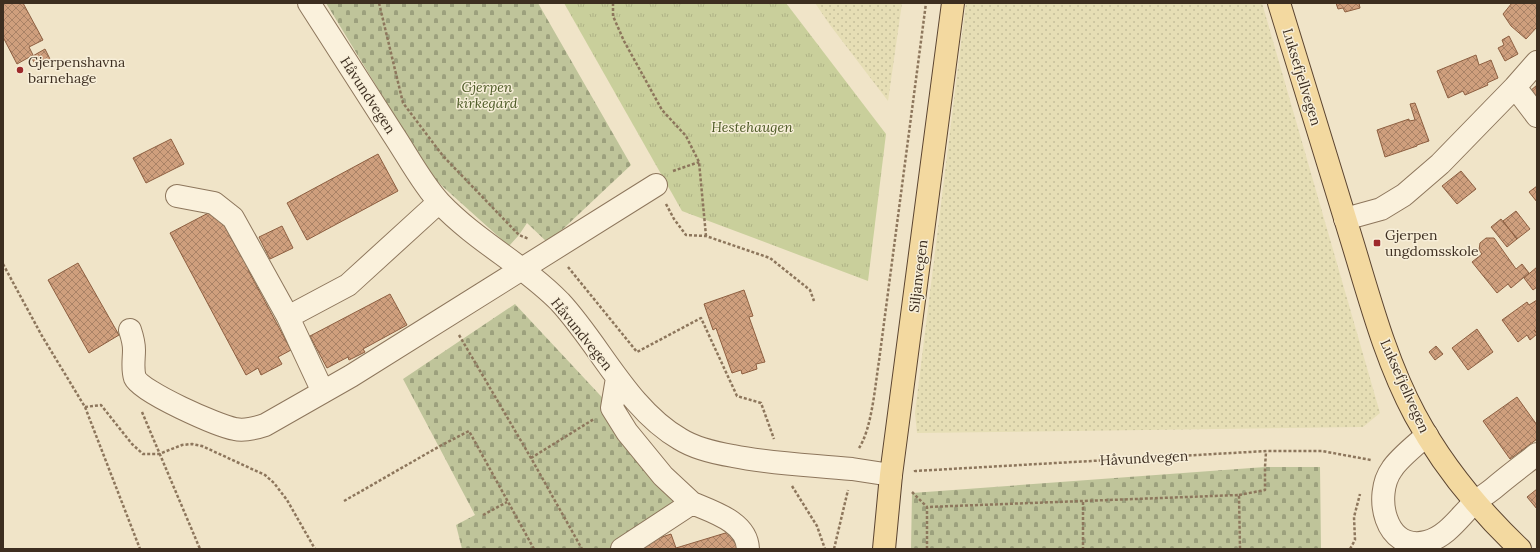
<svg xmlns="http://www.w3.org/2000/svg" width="1540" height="552" font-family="Lora,serif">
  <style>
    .farmland { fill: url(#farmland-dots) }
    .grass { fill: url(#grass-tufts) }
    .cemetery { fill: url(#cemetery-stones) }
    .building { fill: url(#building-cross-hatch); stroke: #8d5f41 }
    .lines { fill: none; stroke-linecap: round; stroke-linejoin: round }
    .minor-casing { stroke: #8d765c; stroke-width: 24 }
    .major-casing { stroke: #5b4430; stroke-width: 24 }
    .path { stroke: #8d765c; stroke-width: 2.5; stroke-dasharray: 3 2; stroke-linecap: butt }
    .minor { stroke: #faf1dc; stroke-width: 22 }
    .major { stroke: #f3d9a0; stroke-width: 22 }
    .poi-dot { fill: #9e2a2b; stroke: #f7eed8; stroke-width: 1.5 }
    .labels { text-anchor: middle; stroke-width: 3; stroke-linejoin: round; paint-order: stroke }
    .poi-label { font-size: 14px; fill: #3d2e20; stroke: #f7eed8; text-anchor: start }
    .street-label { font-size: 14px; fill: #3d2e20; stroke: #f7eed8 }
    .park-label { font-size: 14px; font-style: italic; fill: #4d5a26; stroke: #f7eed8 }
  </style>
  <defs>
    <pattern id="farmland-dots" width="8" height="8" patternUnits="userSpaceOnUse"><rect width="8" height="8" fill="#e6deb5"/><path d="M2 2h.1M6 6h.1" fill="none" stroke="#c6bf9b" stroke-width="1.8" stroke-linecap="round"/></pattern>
    <pattern id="grass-tufts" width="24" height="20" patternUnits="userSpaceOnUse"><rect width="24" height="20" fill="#c9cf9b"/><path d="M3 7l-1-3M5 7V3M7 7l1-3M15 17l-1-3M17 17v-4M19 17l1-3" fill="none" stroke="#aeb285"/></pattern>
    <pattern id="cemetery-stones" width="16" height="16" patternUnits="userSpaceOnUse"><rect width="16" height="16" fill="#bfc49a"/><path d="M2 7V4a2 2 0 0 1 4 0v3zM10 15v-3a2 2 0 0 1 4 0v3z" fill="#9ca07d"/></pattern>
    <pattern id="building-cross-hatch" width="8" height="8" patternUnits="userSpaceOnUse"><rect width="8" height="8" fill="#cf9f7d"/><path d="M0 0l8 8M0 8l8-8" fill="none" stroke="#a98266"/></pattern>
  </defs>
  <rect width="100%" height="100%" fill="#f0e4c8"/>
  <path class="farmland" d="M 815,3 L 902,3 L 888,101 L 830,25 Z
    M 966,3 L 1262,3 L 1380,413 L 1363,427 L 917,433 L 915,413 Z"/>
  <path class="grass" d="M 564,3 L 786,3 L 886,134 L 868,281 L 682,211 Z"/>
  <path class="cemetery" d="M 326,3 L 538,3 L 631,165 L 548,243 L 527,223 L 519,235 L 509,246 L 431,176 Z
    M 515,304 L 612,408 L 692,503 L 622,549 L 462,549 L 456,525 L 475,515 L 403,379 Z
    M 1265,467 L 1320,467 L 1321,549 L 911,549 L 912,493 Z"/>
  <path class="building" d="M 3,3 L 23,3 L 43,40 L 29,47 L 33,55 L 17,64 L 3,37 Z
    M 1336,3 L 1359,3 L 1360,8 L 1345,12 L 1343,8 L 1338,9 Z
    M 1512,3 L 1537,3 L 1537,27 L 1526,39 L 1511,26 L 1503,14 Z
    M 1509,36 L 1518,54 L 1505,61 L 1498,48 L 1504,45 L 1502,40 Z
    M 45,49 L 50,59 L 37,67 L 31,57 Z
    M 1476,55 L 1479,65 L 1491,60 L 1498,78 L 1487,83 L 1488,85 L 1465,95 L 1463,91 L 1448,98 L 1437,71 Z
    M 1537,85 L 1537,98 L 1530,91 Z
    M 1415,103 L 1429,141 L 1417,145 L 1417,146 L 1385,157 L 1377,130 L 1409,119 L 1409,121 L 1415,120 L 1410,104 Z
    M 171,139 L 184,164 L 146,183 L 133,158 Z
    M 378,154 L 398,191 L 307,240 L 287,203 Z
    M 1461,171 L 1476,189 L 1457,204 L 1442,186 Z
    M 1537,186 L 1537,202 L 1529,192 Z
    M 216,209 L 236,247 L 240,245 L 252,268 L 248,270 L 291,350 L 278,357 L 282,364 L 261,375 L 258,368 L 246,375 L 170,233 Z
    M 1516,211 L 1530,229 L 1517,239 L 1503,221 Z
    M 1501,219 L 1517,239 L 1507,247 L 1491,227 Z
    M 282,226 L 293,248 L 270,259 L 259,237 Z
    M 1486,238 L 1494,238 L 1516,269 L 1522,264 L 1529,273 L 1511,288 L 1508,284 L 1497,293 L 1472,262 L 1482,254 L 1479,250 L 1480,243 Z
    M 78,263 L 119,335 L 89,353 L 48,280 Z
    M 1537,267 L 1537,287 L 1533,290 L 1524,278 Z
    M 744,290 L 753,316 L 749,317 L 765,362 L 756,364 L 757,369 L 742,374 L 741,370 L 732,373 L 716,328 L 713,330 L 704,304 Z
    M 390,294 L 407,325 L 363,349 L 365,352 L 349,360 L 348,357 L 327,368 L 310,336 Z
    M 1537,300 L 1537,333 L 1534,330 L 1537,334 L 1530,340 L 1527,335 L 1518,342 L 1502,320 L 1527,302 L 1529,305 Z
    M 1477,329 L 1493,352 L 1468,370 L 1452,348 Z
    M 1436,346 L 1443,354 L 1435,360 L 1429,352 Z
    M 1517,397 L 1537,425 L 1537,439 L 1510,459 L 1483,421 Z
    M 1537,489 L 1537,509 L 1527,497 Z
    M 732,531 L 738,549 L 633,549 L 632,547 L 671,534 L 676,548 Z"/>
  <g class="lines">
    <g class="minor-casing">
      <path id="minor" d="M 309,3 C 337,47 365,90 393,134 C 407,155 423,185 440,203 C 476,241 524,265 560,302 C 600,345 628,409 680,439 C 696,449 715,453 733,456 C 772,464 812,465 852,469 C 865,471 878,473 891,475
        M 1537,62 L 1515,87 L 1537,116
        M 177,196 L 214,203 L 233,218 L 288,317 L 323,392
        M 1345,219 L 1381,209 L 1404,195 L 1440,164 L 1515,87
        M 288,317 L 348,285 L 439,202
        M 130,330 C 132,336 134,343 134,350 C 134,359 132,369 135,378 C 141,392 218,426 235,429 C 244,431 256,428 265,425 L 351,376 L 656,185
        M 617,378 L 612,408 L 627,432 L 663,476 L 692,503
        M 1427,435 C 1417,444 1399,458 1392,469 C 1373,495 1385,552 1426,542 C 1447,537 1460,516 1475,502 C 1481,497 1488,493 1494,488 C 1508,476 1523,465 1537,454
        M 622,549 L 692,503 C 713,512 747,522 748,549"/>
    </g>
    <g class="major-casing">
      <path id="major" d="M 1279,3 C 1303,83 1328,162 1352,241 C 1370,300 1386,361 1415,415 C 1442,465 1479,510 1520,549
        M 884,549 L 891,475 L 953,3"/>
    </g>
    <path class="path" d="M 379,3 L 403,103 L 443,156 L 519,235 L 529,239
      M 613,3 L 613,16 L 624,41 L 662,110 L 686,136 L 699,162 L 706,236
      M 673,171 L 699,162
      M 666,204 L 674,219 L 686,235 L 706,236 L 770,258 L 810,290 L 814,301
      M 3,264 L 42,336 L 85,407 L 140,549
      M 568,267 L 637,352 L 701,318 L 737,396 L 761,403 L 774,439
      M 459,335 L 531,458 L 582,549
      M 85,407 L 101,405 L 132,444 L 143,454 L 159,454 L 182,445 L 192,444 L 202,446 L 265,475 L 274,483 L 287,500 L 315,549
      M 142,412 L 200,549
      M 859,448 C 872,428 875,386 879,361 L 926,3
      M 531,458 L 594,419
      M 915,470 L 915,471 L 1267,451 L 1322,451 L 1371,460
      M 792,486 L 817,526 L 825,549
      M 912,492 L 927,507
      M 1239,495 L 1265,490 L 1265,467 L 1266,452
      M 344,501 L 440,446 L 469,431 L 534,549
      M 1083,502 L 1083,549
      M 483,515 L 507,502
      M 834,549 L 848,490
      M 927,549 L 927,507 L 1239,495 L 1240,549
      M 1350,549 L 1355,540 L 1354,517 L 1360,494"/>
    <use href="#minor" class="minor"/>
    <use href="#major" class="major"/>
  </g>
  <g class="poi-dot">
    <circle cx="20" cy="70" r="4"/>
    <rect x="1373" y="239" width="8" height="8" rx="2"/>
  </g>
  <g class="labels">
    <g class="poi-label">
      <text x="28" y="67">Gjerpenshavna<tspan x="28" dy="16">barnehage</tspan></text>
      <text x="1385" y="240">Gjerpen<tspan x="1385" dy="16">ungdomsskole</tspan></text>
    </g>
    <g class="street-label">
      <text transform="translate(1302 77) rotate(73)" y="5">Luksefjellvegen</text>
      <text transform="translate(368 95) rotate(57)" y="5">Håvundvegen</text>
      <text transform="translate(918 276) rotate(-83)" y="5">Siljanvegen</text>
      <text transform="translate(582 334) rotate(51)" y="5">Håvundvegen</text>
      <text transform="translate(1405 386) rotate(66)" y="5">Luksefjellvegen</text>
      <text transform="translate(1144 458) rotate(-3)" y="5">Håvundvegen</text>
    </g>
    <g class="park-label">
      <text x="487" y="92">Gjerpen<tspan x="487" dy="16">kirkegård</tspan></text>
      <text x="752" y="132">Hestehaugen</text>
    </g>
  </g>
  <rect width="1540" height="552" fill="none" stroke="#3d2e20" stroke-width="8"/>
</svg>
